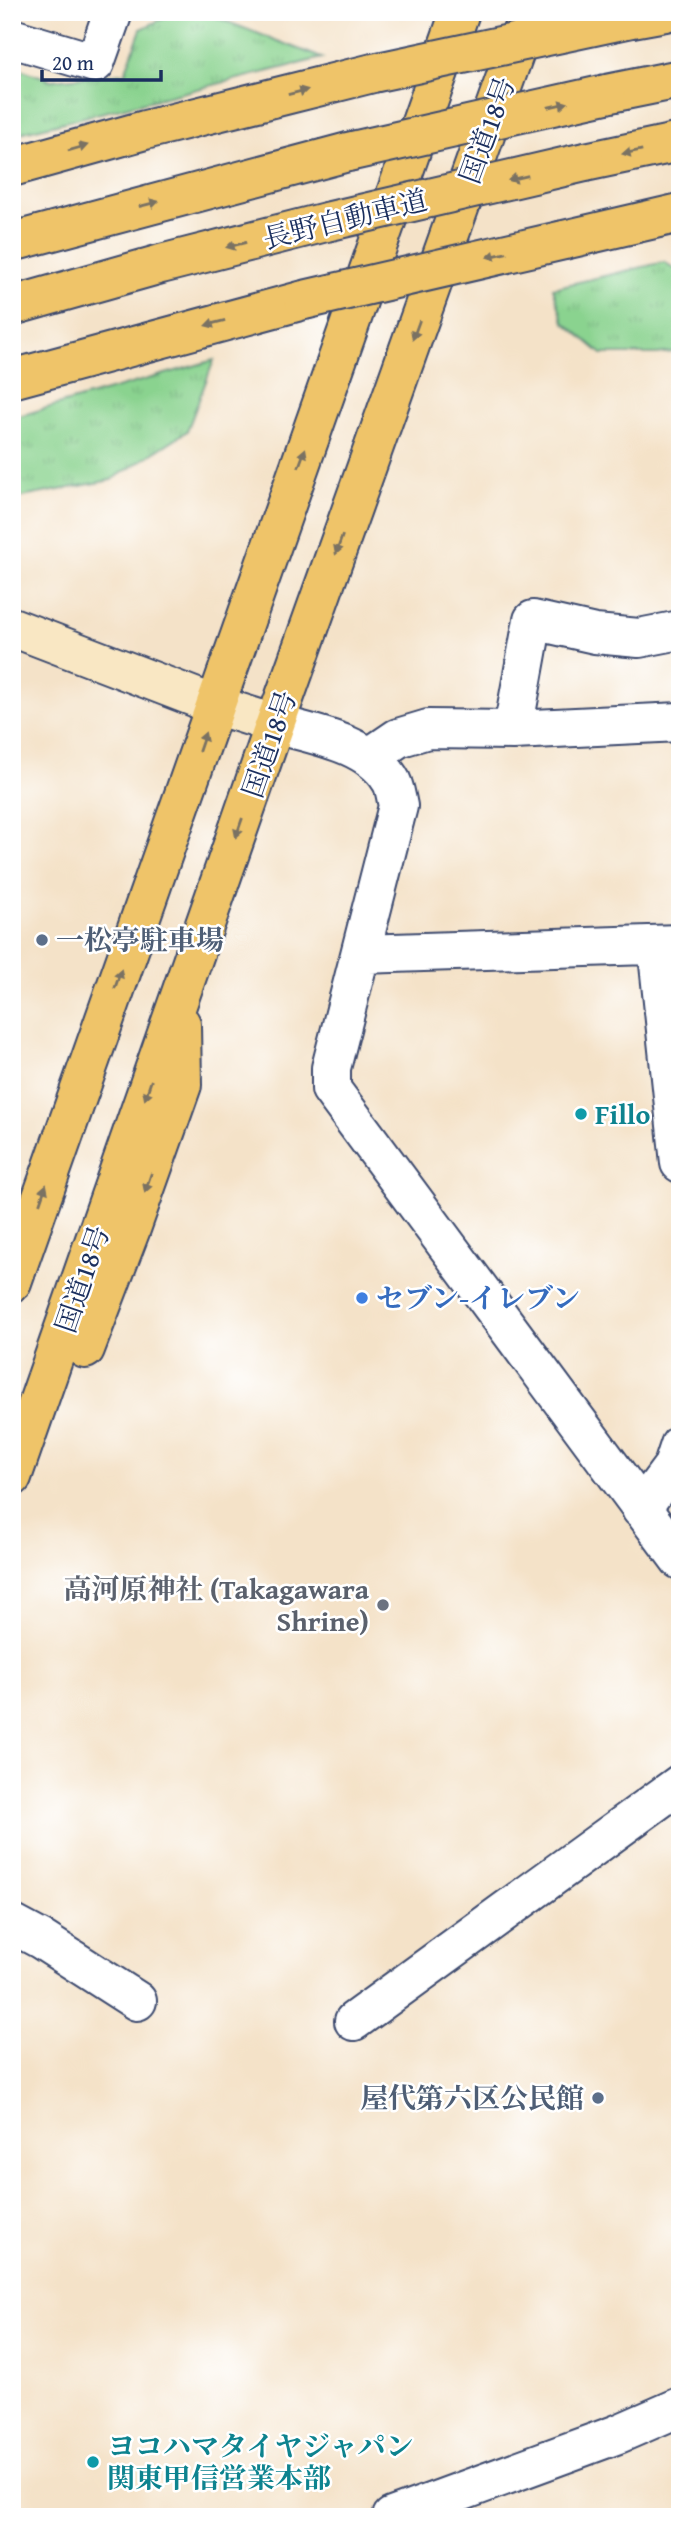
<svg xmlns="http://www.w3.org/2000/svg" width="692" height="2529" font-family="'Gentium Book Plus','Noto Serif JP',serif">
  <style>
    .grass { fill: url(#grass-tufts); stroke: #528176; stroke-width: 2 }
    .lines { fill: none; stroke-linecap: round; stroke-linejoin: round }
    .street-casing { stroke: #3c4a6e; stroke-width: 42 }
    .secondary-casing { stroke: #3c4a6e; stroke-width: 42 }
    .highway-casing { stroke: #3c4a6e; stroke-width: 42 }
    .street { stroke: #fff; stroke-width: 38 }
    .secondary { stroke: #f9e7c3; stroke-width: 38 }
    .highway { stroke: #efc469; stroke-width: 38 }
    .highway-bridge-casing { stroke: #3c4a6e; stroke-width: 42; stroke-linecap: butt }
    .highway-bridge { stroke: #efc469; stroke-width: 38 }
    .oneway { fill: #7a7263 }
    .service-dot { fill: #5c6f8a; stroke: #fff; stroke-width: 2.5 }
    .culture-dot { fill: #0f9aa8; stroke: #fff; stroke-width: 2.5 }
    .shop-dot { fill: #3f7fe0; stroke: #fff; stroke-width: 2.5 }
    .worship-dot { fill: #6b7280; stroke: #fff; stroke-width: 2.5 }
    .labels { text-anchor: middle; stroke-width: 5; stroke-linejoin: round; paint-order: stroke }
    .street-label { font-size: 28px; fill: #1b2f5e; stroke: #fff }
    .service-label { font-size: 28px; font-weight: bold; fill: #4e5e75; stroke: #fff; text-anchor: start }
    .culture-label { font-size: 28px; font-weight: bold; fill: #0d838f; stroke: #fff; text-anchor: start }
    .shop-label { font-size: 28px; font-weight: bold; fill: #366cbe; stroke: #fff; text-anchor: start }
    .worship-label { font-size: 28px; font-weight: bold; fill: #5b616d; stroke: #fff; text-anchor: end }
  </style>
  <defs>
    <pattern id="grass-tufts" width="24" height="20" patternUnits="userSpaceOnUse" patternTransform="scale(1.75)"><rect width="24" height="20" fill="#8ad38f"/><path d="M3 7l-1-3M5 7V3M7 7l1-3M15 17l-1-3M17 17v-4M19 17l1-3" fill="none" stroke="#76b57e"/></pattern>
  </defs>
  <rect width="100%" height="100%" fill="#fff"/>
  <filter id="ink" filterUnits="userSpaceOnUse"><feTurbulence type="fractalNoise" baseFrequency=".0143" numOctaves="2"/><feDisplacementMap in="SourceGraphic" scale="14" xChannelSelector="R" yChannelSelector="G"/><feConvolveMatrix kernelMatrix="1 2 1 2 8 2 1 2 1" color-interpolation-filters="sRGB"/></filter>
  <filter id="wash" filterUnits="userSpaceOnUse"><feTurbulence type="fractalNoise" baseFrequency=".00686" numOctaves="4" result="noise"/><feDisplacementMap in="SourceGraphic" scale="28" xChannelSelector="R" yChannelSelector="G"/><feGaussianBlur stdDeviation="1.57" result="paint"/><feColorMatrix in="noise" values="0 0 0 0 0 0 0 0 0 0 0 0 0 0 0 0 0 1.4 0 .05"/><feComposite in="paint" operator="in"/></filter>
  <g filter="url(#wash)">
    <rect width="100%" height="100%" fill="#f4e2c8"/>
    <path class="grass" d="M 177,12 L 202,12 L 322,58 L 12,135 L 12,66 L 51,80 L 125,73 L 141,29 Z
      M 664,262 L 680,272 L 680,351 L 657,354 L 602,354 L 564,322 L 553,288 Z
      M 214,360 L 187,431 L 111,480 L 12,499 L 12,418 Z"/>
  </g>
  <g filter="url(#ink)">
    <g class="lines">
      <g class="street-casing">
        <path id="street" d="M 12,38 L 95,63 L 113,12
          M 275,724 C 314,735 368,743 390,779 C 395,786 396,798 398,806 L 331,1068 L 331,1089 L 680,1560
          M 513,730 L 533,620 L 595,634 L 639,638 L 680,630
          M 370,757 L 398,738 L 428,729 L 513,730 L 680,722
          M 657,945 L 680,1163
          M 361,954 L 680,944
          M 641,1509 L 673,1466 L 680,1445
          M 12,1924 L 42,1940 L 137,2001
          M 354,2021 L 680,1784
          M 392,2517 L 618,2434 L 680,2407"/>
      </g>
      <g class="secondary-casing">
        <path id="secondary" d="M 12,627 L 215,705 L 275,724"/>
      </g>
      <g class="highway-casing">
        <path id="highway" d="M 632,18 L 665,12
          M 606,94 L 680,79
          M 585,162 L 680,142
          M 12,167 L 145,130 L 373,73
          M 564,240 L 680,213
          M 12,242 L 348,152
          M 12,306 L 161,264 L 326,222
          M 12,379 L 304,300
          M 12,1282 L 460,12
          M 85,1349 L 132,1226 L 182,1085 L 181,1024
          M 12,1477 L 275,724 L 529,12"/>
      </g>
      <use href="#street" class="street"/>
      <use href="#secondary" class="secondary"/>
      <use href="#highway" class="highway"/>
      <g class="highway-bridge-casing">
        <path id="highway-bridge" d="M 373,73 L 632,18
          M 348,152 L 606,94
          M 326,222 L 585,162
          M 304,300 L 564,240"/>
      </g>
      <use href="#highway-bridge" class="highway-bridge"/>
    </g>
    <defs><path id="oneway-solid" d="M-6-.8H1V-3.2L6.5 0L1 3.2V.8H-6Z" transform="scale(1.75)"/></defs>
    <g class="oneway">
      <use href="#oneway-solid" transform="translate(298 92) rotate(-14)"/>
      <use href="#oneway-solid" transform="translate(558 105) rotate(-13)"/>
      <use href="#oneway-solid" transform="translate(78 148) rotate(-16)"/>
      <use href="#oneway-solid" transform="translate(632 152) rotate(168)"/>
      <use href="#oneway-solid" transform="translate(518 178) rotate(167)"/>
      <use href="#oneway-solid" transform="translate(149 204) rotate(-15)"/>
      <use href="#oneway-solid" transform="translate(236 245) rotate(166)"/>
      <use href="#oneway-solid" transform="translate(497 255) rotate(167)"/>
      <use href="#oneway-solid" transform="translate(215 323) rotate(165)"/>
      <use href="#oneway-solid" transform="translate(416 330) rotate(110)"/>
      <use href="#oneway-solid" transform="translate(302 458) rotate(-70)"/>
      <use href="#oneway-solid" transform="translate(339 545) rotate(110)"/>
      <use href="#oneway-solid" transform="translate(202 742) rotate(-71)"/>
      <use href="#oneway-solid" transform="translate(239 828) rotate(109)"/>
      <use href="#oneway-solid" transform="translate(118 979) rotate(-71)"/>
      <use href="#oneway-solid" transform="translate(148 1090) rotate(109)"/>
      <use href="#oneway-solid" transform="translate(148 1183) rotate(109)"/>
      <use href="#oneway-solid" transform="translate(43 1194) rotate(-71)"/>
    </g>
  </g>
  <g class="service-dot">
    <circle cx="42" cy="940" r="7"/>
    <circle cx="598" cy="2098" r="7"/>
  </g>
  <g class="culture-dot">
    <circle cx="581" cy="1114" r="7"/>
    <circle cx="93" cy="2462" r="7"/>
  </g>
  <circle class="shop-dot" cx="362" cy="1298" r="7"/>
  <circle class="worship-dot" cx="383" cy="1605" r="7"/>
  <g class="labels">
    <g class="street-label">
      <text transform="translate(487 130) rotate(-70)" y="10">国道18号</text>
      <text transform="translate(345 219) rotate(-14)" y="10">長野自動車道</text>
      <text transform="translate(269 744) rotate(-71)" y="10">国道18号</text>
      <text transform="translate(82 1279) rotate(-71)" y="10">国道18号</text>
    </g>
    <g class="service-label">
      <text x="56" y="950">一松亭駐車場</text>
      <text x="584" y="2108" text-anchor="end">屋代第六区公民館</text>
    </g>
    <g class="culture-label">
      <text x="595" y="1124">Fillo</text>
      <text x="107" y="2456">ヨコハマタイヤジャパン<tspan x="107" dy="32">関東甲信営業本部</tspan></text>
    </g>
    <g class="shop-label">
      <text x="376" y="1308">セブン-イレブン</text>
    </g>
    <g class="worship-label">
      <text x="369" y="1599">高河原神社 (Takagawara<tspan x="369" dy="32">Shrine)</tspan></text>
    </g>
  </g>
  <rect width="692" height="2529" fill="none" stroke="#fff" stroke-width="42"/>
  <path d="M42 70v10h119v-10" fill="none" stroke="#1b2f5e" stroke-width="3.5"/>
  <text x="52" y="70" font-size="21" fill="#1b2f5e" stroke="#ffffff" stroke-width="5" paint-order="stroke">20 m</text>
</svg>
